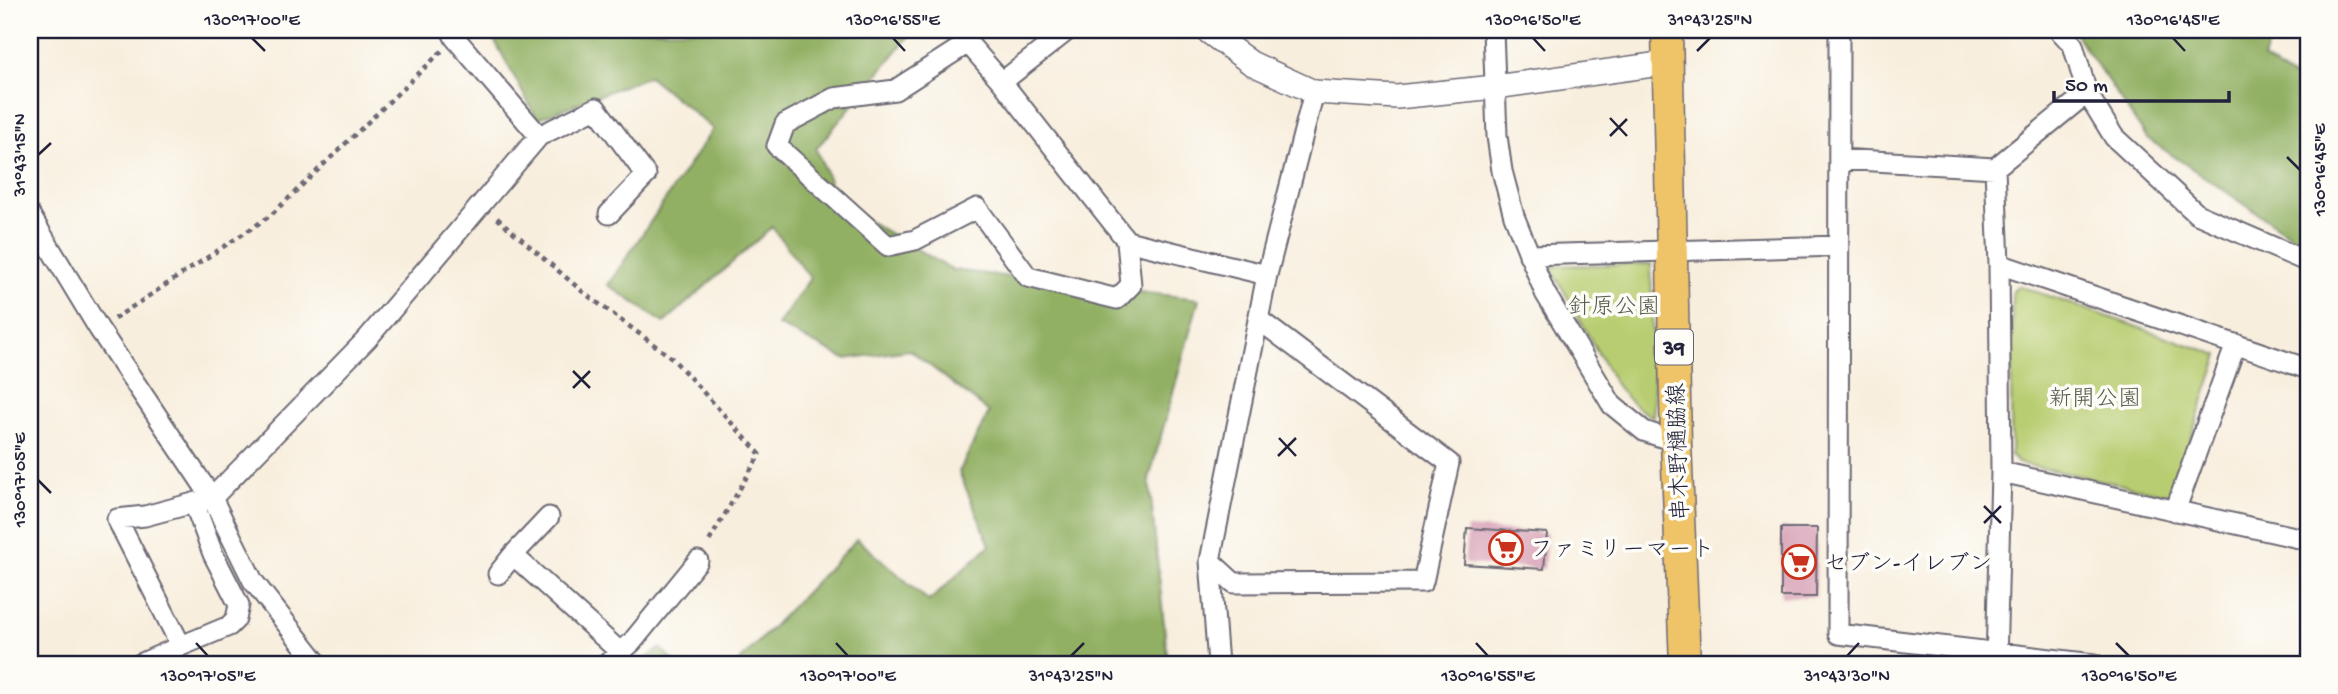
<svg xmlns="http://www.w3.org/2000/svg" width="2338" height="694" font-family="'Gochi Hand','Klee One',sans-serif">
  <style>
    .green { fill: #b8cd71; stroke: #6d7856; stroke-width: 2 }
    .forest { fill: #92b063; stroke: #5a694f; stroke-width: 2 }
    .building { fill: #d69db4 }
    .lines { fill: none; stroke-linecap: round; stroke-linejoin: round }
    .minor-casing { stroke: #6d6974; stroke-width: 23 }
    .tertiary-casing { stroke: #6d6974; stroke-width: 26 }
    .primary-casing { stroke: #6d6974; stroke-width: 33 }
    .path { stroke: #6d6974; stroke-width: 4.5; stroke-dasharray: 5 5; stroke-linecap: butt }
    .minor { stroke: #fff; stroke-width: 19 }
    .tertiary { stroke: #fff; stroke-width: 23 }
    .primary { stroke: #efc469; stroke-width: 30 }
    .ticks { fill: none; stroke: #22223b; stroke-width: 2.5 }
    .labels { text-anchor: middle; stroke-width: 7; stroke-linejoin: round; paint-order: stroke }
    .shield { fill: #fdfcf7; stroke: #646373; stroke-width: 2 }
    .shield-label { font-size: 21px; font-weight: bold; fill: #22223b }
    .park-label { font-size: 23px; fill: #565e4e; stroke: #fdfcf7 }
    .street-label { font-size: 23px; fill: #22223b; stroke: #fdfcf7 }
    .poi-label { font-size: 23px; fill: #22223b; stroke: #fdfcf7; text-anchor: start }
    .neatline { fill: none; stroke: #22223b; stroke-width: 2.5 }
    .ticks-label { font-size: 18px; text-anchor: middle; fill: #22223b }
  </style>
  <rect width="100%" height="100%" fill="#fdfcf7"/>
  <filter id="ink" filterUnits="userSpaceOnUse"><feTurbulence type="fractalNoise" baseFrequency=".0143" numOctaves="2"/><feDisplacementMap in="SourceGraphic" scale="14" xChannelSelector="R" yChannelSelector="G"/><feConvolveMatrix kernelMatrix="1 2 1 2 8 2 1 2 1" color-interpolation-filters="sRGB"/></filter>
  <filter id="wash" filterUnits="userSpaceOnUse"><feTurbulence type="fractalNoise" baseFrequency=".00686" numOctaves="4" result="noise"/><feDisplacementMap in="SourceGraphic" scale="28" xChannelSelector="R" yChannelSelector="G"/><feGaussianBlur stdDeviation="1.57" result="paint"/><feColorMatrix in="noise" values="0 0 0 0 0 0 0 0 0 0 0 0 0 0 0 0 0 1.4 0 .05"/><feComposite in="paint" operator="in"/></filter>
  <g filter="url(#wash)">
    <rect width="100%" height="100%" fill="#f8eedd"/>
    <path class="green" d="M 1651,264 L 1654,404 L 1653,417 C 1635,408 1624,396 1613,380 L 1550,266 Z
      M 2019,286 L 2219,355 L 2171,495 L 2018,463 L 2011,455 L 2012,292 Z"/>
    <path class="forest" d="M 489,30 L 914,30 L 816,149 L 839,204 L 953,270 L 1199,299 L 1149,479 L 1168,664 L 737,664 L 857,539 L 929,601 L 990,545 L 959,472 L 989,412 L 910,350 L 845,359 L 778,325 L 810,278 L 772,227 L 664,323 L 608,285 L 713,129 L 649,76 L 537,119 Z
      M 2073,30 L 2273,30 L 2263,59 L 2308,87 L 2308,240 L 2293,237 L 2147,138 Z
      M 661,648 L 676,664 L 637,664 Z"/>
    <g id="blocks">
      <path class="building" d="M 1467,528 L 1547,533 L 1544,569 L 1464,564 Z
        M 1781,528 L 1817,528 L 1816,597 L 1781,597 Z"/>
    </g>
  </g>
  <g filter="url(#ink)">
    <use href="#blocks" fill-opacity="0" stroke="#6d6974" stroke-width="2"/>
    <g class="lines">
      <g class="minor-casing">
        <path id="minor" d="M 1068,30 L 1002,82 L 1127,241 L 1267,275
          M 1493,30 L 1497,136 L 1502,171 L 1514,216 L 1545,293 L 1612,405 L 1644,431 L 1676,442
          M 1839,30 L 1838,634 L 2094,664
          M 2059,30 L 2073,45 L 2087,93 L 2114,137 L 2197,214 L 2308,262
          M 1002,82 L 968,43 L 895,90 L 834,98 L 785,124 L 777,146 L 888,246 L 915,240 L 977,208 L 1028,277 L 1117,299 L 1131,285 L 1127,241
          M 539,136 L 596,108 L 646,175 L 609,214
          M 1839,159 L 1995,168 L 2087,93
          M 1995,168 L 1999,264 L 2001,472 L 1996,664
          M 30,215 L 99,329 L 212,498 L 253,581 L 318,664
          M 1529,255 L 1838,246
          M 1999,264 L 2308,369
          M 1258,319 L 1449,463 L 1423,582 L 1234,583 L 1210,561 L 1267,275 L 1314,92
          M 2001,472 L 2308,540
          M 194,503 L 213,554 L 239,605 L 236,619 L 229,626 L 181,646 L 117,519 L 145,516 L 212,498 L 367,339 L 539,136 L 455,38 L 451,30
          M 2175,511 L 2236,344
          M 549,517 L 513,555 L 620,652
          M 1210,561 L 1218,664
          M 498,574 L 513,555
          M 140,664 L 181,646
          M 607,664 L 632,642 L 698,561"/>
      </g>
      <g class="tertiary-casing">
        <path id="tertiary" d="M 1206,30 L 1251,63 L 1314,92 L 1397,97 L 1495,87 L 1667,63"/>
      </g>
      <g class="primary-casing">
        <path id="primary" d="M 1667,30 L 1676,442 L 1685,664"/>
      </g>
      <path class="path" d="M 497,218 L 583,292 L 672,358 L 760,454 L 707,545
        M 114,319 L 270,216 L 442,51"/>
      <use href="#minor" class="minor"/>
      <use href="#tertiary" class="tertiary"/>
      <use href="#primary" class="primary"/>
    </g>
  </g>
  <path class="ticks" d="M 252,38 L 265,51M 893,38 L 905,51M 1533,38 L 1545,51M 2173,38 L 2185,51M 1697,51 L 1710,38M 1610,118 L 1627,136M 1610,136 L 1627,119M 38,155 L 51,143M 2287,157 L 2300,170M 573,371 L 590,388M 573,388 L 590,371M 1279,438 L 1296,456M 1278,456 L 1296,438M 38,480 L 51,493M 1984,506 L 2001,523M 1984,523 L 2001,506M 196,643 L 208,656M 836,643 L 848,656M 1476,643 L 1488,656M 2116,643 L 2129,656M 1071,656 L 1084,643M 1847,656 L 1859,643"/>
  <defs>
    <g id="supermarket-ring" transform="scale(1.75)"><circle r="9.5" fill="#fdfcf7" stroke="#c8321e" stroke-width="1.5"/><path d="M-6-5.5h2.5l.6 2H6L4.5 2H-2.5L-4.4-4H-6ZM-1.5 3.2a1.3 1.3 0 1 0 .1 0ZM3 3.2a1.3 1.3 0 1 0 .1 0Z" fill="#c8321e"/></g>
  </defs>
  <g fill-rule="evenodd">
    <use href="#supermarket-ring" x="1506" y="548"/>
    <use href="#supermarket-ring" x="1799" y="562"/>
  </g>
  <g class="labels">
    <rect class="shield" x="1655" y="329.5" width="38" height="35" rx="5"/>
    <g class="shield-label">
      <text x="1674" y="354">39</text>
    </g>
    <g class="park-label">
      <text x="1614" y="313">針原公園</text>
      <text x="2095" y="405">新開公園</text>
    </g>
    <g class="street-label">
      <text transform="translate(1677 452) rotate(-92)" y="8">串木野樋脇線</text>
    </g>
    <g class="poi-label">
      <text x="1530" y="556">ファミリーマート</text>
      <text x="1824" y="570">セブン-イレブン</text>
    </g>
  </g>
  <rect width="2338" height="694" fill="none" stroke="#fdfcf7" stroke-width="77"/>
  <path d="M2054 91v10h175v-10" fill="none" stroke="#22223b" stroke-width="3.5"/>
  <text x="2065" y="91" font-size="21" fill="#22223b" stroke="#fdfcf7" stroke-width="5" paint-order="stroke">50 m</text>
  <rect x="38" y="38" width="2262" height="618" class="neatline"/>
  <g class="ticks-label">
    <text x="252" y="25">130°17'00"E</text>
    <text x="893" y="25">130°16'55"E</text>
    <text x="1533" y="25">130°16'50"E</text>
    <text x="1710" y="25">31°43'25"N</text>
    <text x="2173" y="25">130°16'45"E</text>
    <text transform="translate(19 155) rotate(-90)" y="6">31°43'15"N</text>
    <text transform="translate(2319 170) rotate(-90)" y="6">130°16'45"E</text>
    <text transform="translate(19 480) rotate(-90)" y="6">130°17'05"E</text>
    <text x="208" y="681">130°17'05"E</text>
    <text x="848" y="681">130°17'00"E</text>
    <text x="1071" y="681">31°43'25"N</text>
    <text x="1488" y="681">130°16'55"E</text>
    <text x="1847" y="681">31°43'30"N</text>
    <text x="2129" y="681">130°16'50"E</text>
  </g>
</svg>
